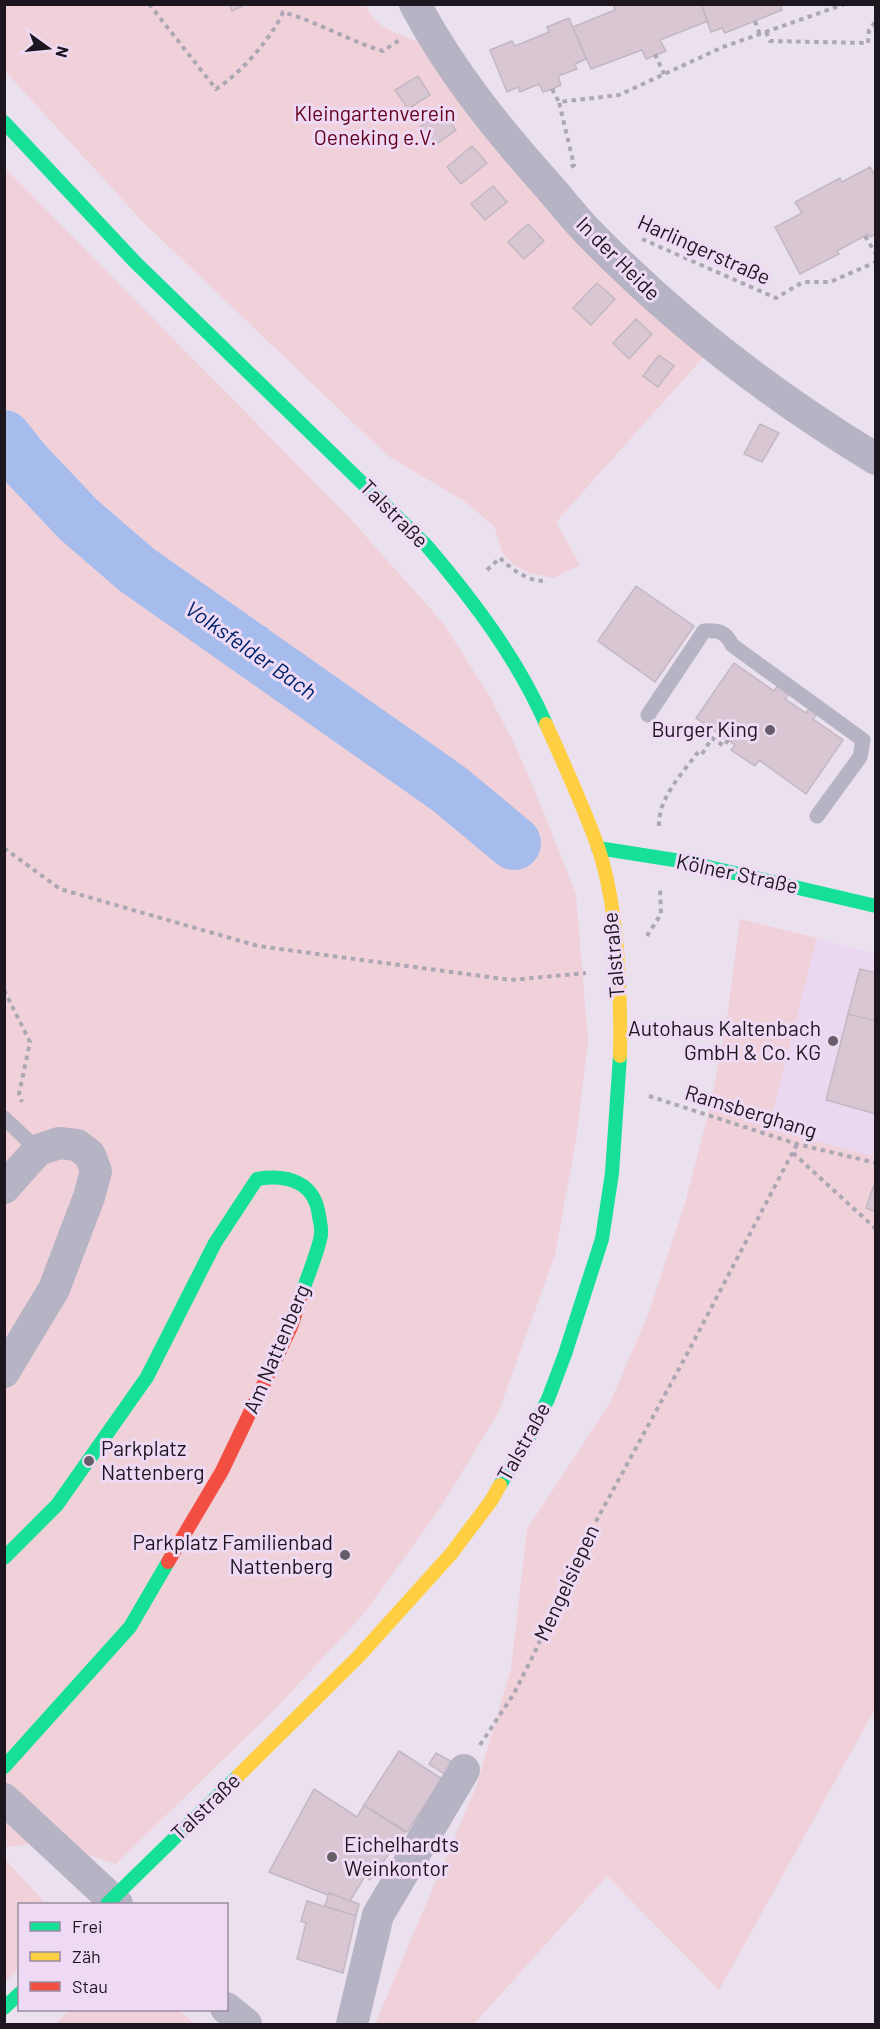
<svg xmlns="http://www.w3.org/2000/svg" width="880" height="2029" font-family="Barlow,sans-serif">
  <style>
    .built { fill: #ead8f0 }
    .green { fill: #f1d1d9 }
    .lines { fill: none; stroke-linecap: round; stroke-linejoin: round }
    .stream { stroke: #a5bcec; stroke-width: 9 }
    .river { stroke: #a5bcec; stroke-width: 54 }
    .building { fill: #d8c6d3; stroke: #c3b8c2; stroke-width: 1.5 }
    .path { stroke: #aba7b4; stroke-width: 4; stroke-dasharray: 4.5 4.5; stroke-linecap: butt }
    .lane { stroke: #b6b3c4; stroke-width: 15 }
    .street { stroke: #b6b3c4; stroke-width: 32 }
    .fast { stroke: #16e098; stroke-width: 14 }
    .slow { stroke: #ffcf43; stroke-width: 14 }
    .jam { stroke: #f24e42; stroke-width: 14 }
    .poi-dot { fill: #655d67; stroke: #eedaf4; stroke-width: 2 }
    .labels { text-anchor: middle; stroke-width: 6; stroke-linejoin: round; paint-order: stroke }
    .park-label { font-size: 21px; fill: #64001c; stroke: #eedaf4 }
    .street-label { font-size: 21px; fill: #1d161f; stroke: #eedaf4 }
    .poi-label { font-size: 21px; fill: #1d161f; stroke: #eedaf4; text-anchor: end }
    .water-label { font-size: 22px; font-style: italic; fill: #00246c; stroke: #eedaf4 }
  </style>
  <rect width="100%" height="100%" fill="#eae0ee"/>
  <path class="built" d="M 817,938 L 875,954 L 875,1157 L 768,1129 Z"/>
  <path class="green" d="M 4,5 L 366,5 C 375,30 400,33 422,44 L 709,351 L 556,522 L 580,565 L 553,578 L 530,573 L 514,565 L 503,554 L 494,526 L 464,501 L 388,456 L 143,222 L 5,71 Z
    M 4,167 L 346,514 L 443,623 L 489,695 L 516,747 L 546,818 L 576,895 L 588,1041 L 576,1140 L 555,1255 L 498,1413 L 440,1508 L 363,1615 L 274,1710 L 116,1864 L 50,1842 L 5,1847 Z
    M 740,919 L 817,938 L 768,1129 L 875,1157 L 875,1709 L 719,1990 L 607,1876 L 474,2024 L 375,2024 L 476,1787 L 511,1669 L 527,1529 L 609,1405 L 648,1315 L 685,1203 L 708,1115 L 725,1033 Z
    M 5,1859 L 46,1904 L 20,1904 L 19,1968 L 5,1982 Z
    M 70,2010 L 178,2010 L 195,2024 L 55,2024 Z"/>
  <g class="lines">
    <path class="stream" d="M 209,621 L 231,627 L 264,631"/>
    <path class="river" d="M 4,437 L 25,463 L 79,520 L 137,570 L 449,789 L 514,843"/>
  </g>
  <path class="building" d="M 229,4 L 247,4 L 232,11 Z
    M 613,4 L 701,4 L 708,21 L 660,40 L 666,51 L 646,59 L 642,50 L 591,69 L 573,27 L 615,10 Z
    M 701,4 L 781,4 L 782,10 L 725,33 L 722,28 L 711,32 Z
    M 569,18 L 586,59 L 575,64 L 577,69 L 558,76 L 561,85 L 552,89 L 543,92 L 539,84 L 520,92 L 518,87 L 507,92 L 490,50 L 512,41 L 515,46 L 549,32 L 547,27 Z
    M 418,76 L 430,95 L 408,109 L 395,90 Z
    M 442,111 L 456,130 L 434,146 L 420,127 Z
    M 472,146 L 487,163 L 461,184 L 447,167 Z
    M 870,167 L 876,177 L 876,234 L 870,237 L 868,234 L 837,251 L 839,254 L 800,274 L 775,227 L 802,213 L 795,202 L 840,178 L 842,182 Z
    M 493,186 L 507,202 L 485,220 L 471,204 Z
    M 528,224 L 544,241 L 524,259 L 508,242 Z
    M 597,283 L 615,299 L 591,325 L 573,308 Z
    M 636,319 L 652,334 L 629,359 L 613,343 Z
    M 659,355 L 674,366 L 658,387 L 643,376 Z
    M 760,424 L 779,433 L 762,462 L 744,454 Z
    M 636,586 L 694,626 L 655,682 L 598,641 Z
    M 734,663 L 774,691 L 779,684 L 790,692 L 785,699 L 806,713 L 810,707 L 818,712 L 813,719 L 843,740 L 806,794 L 759,760 L 755,766 L 731,750 L 735,745 L 696,718 Z
    M 860,969 L 876,973 L 876,1021 L 848,1014 Z
    M 848,1014 L 876,1021 L 876,1114 L 826,1100 Z
    M 874,1185 L 876,1185 L 876,1212 L 866,1208 Z
    M 399,1751 L 442,1779 L 407,1832 L 364,1805 Z
    M 436,1753 L 454,1763 L 446,1775 L 429,1764 Z
    M 314,1789 L 357,1817 L 364,1805 L 405,1832 L 370,1880 L 365,1876 L 350,1901 L 329,1893 L 328,1895 L 269,1872 Z
    M 329,1893 L 359,1904 L 356,1916 L 325,1906 Z
    M 307,1901 L 356,1916 L 343,1973 L 297,1959 L 306,1923 L 301,1921 Z"/>
  <g class="lines">
    <path class="path" d="M 149,4 L 216,89 C 240,74 272,38 283,12 C 318,22 349,41 383,51 L 401,39
      M 755,21 L 760,35
      M 766,32 L 770,41 L 868,43 L 869,30 L 876,21
      M 655,54 L 664,74
      M 552,89 L 559,102
      M 571,167 L 574,165 L 559,102 L 619,95 L 723,47 L 845,4
      M 865,236 L 876,254
      M 642,239 L 776,298 L 803,282 L 830,282 L 876,262
      M 487,570 L 500,558 C 512,570 529,582 547,581
      M 702,754 L 712,738 L 724,746 L 728,740
      M 659,826 C 658,798 682,774 698,752
      M 4,848 L 60,889 L 258,946 L 511,980 L 586,973
      M 647,936 L 661,914 L 660,888
      M 4,990 L 30,1042 L 19,1094 L 22,1102
      M 649,1096 L 797,1144 L 876,1163
      M 793,1153 L 876,1229
      M 480,1745 L 513,1695 L 534,1654 L 581,1549 L 687,1354 L 797,1144"/>
    <path class="lane" d="M 648,715 L 704,631 C 719,630 726,632 732,645 L 863,740 L 860,757 L 817,816
      M 4,1118 L 38,1150"/>
    <path class="street" d="M 415,4 C 450,71 499,131 549,187 C 563,203 576,220 591,235 C 676,322 772,396 876,459
      M 4,1188 L 38,1150 L 59,1143 L 77,1145 L 90,1155 L 96,1171 L 89,1197 L 54,1289 L 4,1372
      M 4,1799 L 117,1904
      M 226,2008 L 246,2024
      M 352,2024 L 378,1915 L 464,1770"/>
    <path class="fast" d="M 4,122 L 135,262 L 426,545 C 473,600 517,658 546,724
      M 598,848 L 687,862 L 876,906
      M 500,1485 L 529,1437 L 548,1399 L 565,1354 L 602,1239 L 612,1173 L 620,1056
      M 4,1558 L 57,1505 L 147,1377 L 215,1243 L 257,1179 C 288,1174 315,1182 319,1216 C 320,1222 322,1229 321,1235 C 319,1249 307,1278 302,1293
      M 4,1767 L 130,1627 L 168,1562
      M 107,1904 L 238,1776
      M 4,2008 L 20,1993"/>
    <path class="slow" d="M 546,724 C 564,764 583,805 598,847 C 618,906 621,993 620,1056
      M 238,1776 L 359,1656 L 451,1554 L 491,1501 L 500,1485"/>
    <path class="jam" d="M 168,1562 L 222,1471 L 291,1327 L 302,1293"/>
  </g>
  <g class="poi-dot">
    <circle cx="770" cy="730" r="6"/>
    <circle cx="833" cy="1041" r="6"/>
    <circle cx="89" cy="1461" r="6"/>
    <circle cx="345" cy="1555" r="6"/>
    <circle cx="332" cy="1857" r="6"/>
  </g>
  <g class="labels">
    <g class="park-label">
      <text x="375" y="121">Kleingartenverein<tspan x="375" dy="24">Oeneking e.V.</tspan></text>
    </g>
    <g class="street-label">
      <text transform="translate(704 250) rotate(24)" y="7">Harlingerstraße</text>
      <text transform="translate(618 259) rotate(45)" y="7">In der Heide</text>
      <text transform="translate(394 514) rotate(45)" y="7">Talstraße</text>
      <text transform="translate(737 874) rotate(12)" y="7">Kölner Straße</text>
      <text transform="translate(614 955) rotate(-95)" y="7">Talstraße</text>
      <text transform="translate(751 1112) rotate(17)" y="7">Ramsberghang</text>
      <text transform="translate(277 1349) rotate(-67)" y="7">Am Nattenberg</text>
      <text transform="translate(524 1442) rotate(-61)" y="7">Talstraße</text>
      <text transform="translate(567 1583) rotate(-65)" y="7">Mengelsiepen</text>
      <text transform="translate(206 1807) rotate(-44)" y="7">Talstraße</text>
    </g>
    <g class="poi-label">
      <text x="758" y="737">Burger King</text>
      <text x="821" y="1036">Autohaus Kaltenbach<tspan x="821" dy="24">GmbH &amp; Co. KG</tspan></text>
      <text x="101" y="1456" text-anchor="start">Parkplatz<tspan x="101" dy="24">Nattenberg</tspan></text>
      <text x="333" y="1550">Parkplatz Familienbad<tspan x="333" dy="24">Nattenberg</tspan></text>
      <text x="344" y="1852" text-anchor="start">Eichelhardts<tspan x="344" dy="24">Weinkontor</tspan></text>
    </g>
    <g class="water-label">
      <text transform="translate(251 650) rotate(35)" y="8">Volksfelder Bach</text>
    </g>
  </g>
  <rect width="880" height="2029" fill="none" stroke="#1d161f" stroke-width="12"/>
  <rect x="18" y="1903" width="210" height="108" fill="#eedaf4" stroke="#9a8c9f" stroke-width="1.5"/>
  <rect x="30" y="1922" width="30" height="9" fill="#16e098" stroke="#9a8c9f" stroke-width="1.5"/>
  <text x="72" y="1933" font-size="18" fill="#1d161f">Frei</text>
  <rect x="30" y="1952" width="30" height="9" fill="#ffcf43" stroke="#9a8c9f" stroke-width="1.5"/>
  <text x="72" y="1963" font-size="18" fill="#1d161f">Zäh</text>
  <rect x="30" y="1982" width="30" height="9" fill="#f24e42" stroke="#9a8c9f" stroke-width="1.5"/>
  <text x="72" y="1993" font-size="18" fill="#1d161f">Stau</text>
  <g transform="translate(48 48) rotate(105)" stroke="#eedaf4" stroke-width="4.5" paint-order="stroke">
  <path d="M0-4.5L10 22L0 15L-10 22Z" fill="#1d161f"/>
  <text y="-9" font-size="16" font-weight="bold" text-anchor="middle" fill="#1d161f">N</text>
  </g>
</svg>
